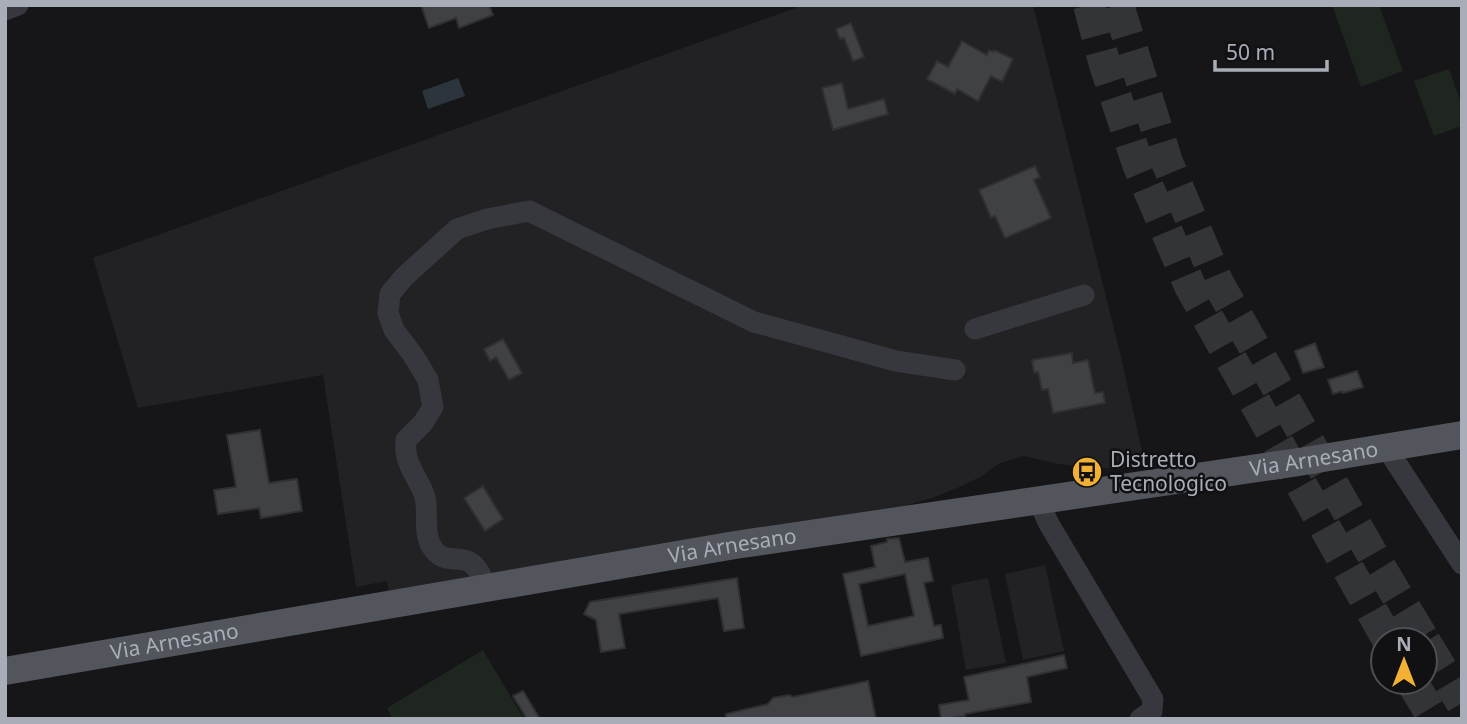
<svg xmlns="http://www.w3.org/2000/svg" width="1467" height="724" font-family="'Noto Sans',sans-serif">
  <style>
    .built { fill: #222225 }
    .green { fill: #1e261f }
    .water { fill: #2c353c }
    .building { fill: #404145; stroke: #303034; stroke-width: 2; fill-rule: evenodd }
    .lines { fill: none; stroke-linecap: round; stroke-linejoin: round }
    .highway-tunnel { stroke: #333438; stroke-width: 32; stroke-dasharray: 32 16; stroke-linecap: butt }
    .minor { stroke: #37383d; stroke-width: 21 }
    .major { stroke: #53555c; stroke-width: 28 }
    .labels { text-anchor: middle; stroke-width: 5; stroke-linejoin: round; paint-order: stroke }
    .street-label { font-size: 21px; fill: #a8adb8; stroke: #111113 }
    .poi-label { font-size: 21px; fill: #a8adb8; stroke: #111113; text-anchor: start }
  </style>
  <rect width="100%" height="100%" fill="#161618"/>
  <path class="built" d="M 804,5 L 1033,5 L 1121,357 L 1145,464 L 1126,468 L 1098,468 L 1058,464 L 1024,456 L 1000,463 L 980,477 L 957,488 L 932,498 L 894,509 L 390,598 L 387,581 L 356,587 L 323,375 L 138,408 L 93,258 Z
    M 1045,565 L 1064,651 L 1023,660 L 1005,574 Z
    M 988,578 L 1006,663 L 966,670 L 951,585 Z"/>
  <path class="green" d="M 1332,5 L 1379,5 L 1403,71 L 1361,87 Z
    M 1449,69 L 1462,105 L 1462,126 L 1434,136 L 1414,81 Z
    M 483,650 L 524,719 L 393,719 L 387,708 Z"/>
  <path class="water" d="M 458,78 L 465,96 L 428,109 L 422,91 Z"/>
  <path class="building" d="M 421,5 L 489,5 L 493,15 L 459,28 L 456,18 L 429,28 Z
    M 851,23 L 864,57 L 853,61 L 844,38 L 840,39 L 836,29 Z
    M 962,41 L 987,55 L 989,50 L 993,52 L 994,50 L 1013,59 L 1002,82 L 991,76 L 978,101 L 957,89 L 955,94 L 927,79 L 937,61 L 948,67 Z
    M 842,83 L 848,109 L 884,99 L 888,114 L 833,130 L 822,88 Z
    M 1035,166 L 1040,177 L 1034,180 L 1051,218 L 1005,238 L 995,216 L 991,218 L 979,190 Z
    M 503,339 L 522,373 L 509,380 L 496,357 L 490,361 L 484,349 Z
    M 1315,343 L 1324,367 L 1303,373 L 1295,351 Z
    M 1072,353 L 1073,363 L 1088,360 L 1095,393 L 1103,392 L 1105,403 L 1053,413 L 1048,389 L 1042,390 L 1038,372 L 1034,373 L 1032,360 Z
    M 1357,371 L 1363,387 L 1343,393 L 1342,391 L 1333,394 L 1328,380 Z
    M 260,430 L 269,483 L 297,479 L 302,511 L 261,518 L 259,508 L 218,514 L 214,490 L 236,487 L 227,435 Z
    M 483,486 L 503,519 L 485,531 L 464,498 Z
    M 899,538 L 905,562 L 928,558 L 933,581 L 924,583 L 934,626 L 941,625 L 943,638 L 861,656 L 843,574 L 875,567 L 871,546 L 887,542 L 887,539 ZM 905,574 L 914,616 L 868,626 L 859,584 Z
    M 737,578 L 744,628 L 724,631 L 718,598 L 619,614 L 625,648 L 601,652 L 596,620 L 584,614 L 590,602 Z
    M 1064,655 L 1067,668 L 1027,677 L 1031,702 L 965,714 L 965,716 L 941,719 L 939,705 L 969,700 L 964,677 Z
    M 868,681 L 876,719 L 726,719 L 726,714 L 768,704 L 773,698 L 789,695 L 793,697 Z
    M 523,691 L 540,719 L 527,719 L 513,696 Z"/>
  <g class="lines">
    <path class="highway-tunnel" d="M 1089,5 L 1105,65 L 1138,164 L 1190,286 L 1388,640
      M 1118,5 L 1167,162 L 1218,283 L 1375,559 L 1424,640
      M 1425,642 L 1462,703
      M 1412,682 L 1434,719"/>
    <path class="minor" d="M 5,10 L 18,5
      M 975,329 L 1084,295
      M 1386,447 L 1462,564
      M 1038,500 L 1049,524 L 1153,699 L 1152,711 L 1140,719
      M 486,588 C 471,541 451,571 434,550 C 422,535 429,515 425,497 C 421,483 410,471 407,457 C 405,452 406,445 406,440 L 423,423 L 433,407 L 428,380 L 413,355 L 394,330 L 388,313 L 390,294 L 404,277 L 457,229 L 487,219 L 529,211 L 754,322 L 896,361 L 955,370"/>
    <path class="major" id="s1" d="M 5,671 L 735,545 L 1299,462 L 1462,435"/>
  </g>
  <defs>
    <g id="bus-disc" transform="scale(1.575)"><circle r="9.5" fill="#f2b134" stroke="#111113"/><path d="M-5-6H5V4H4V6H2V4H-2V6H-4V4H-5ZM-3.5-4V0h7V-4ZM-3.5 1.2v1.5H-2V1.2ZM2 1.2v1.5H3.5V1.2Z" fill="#111"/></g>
  </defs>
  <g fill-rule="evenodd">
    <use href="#bus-disc" x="1087" y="472"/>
  </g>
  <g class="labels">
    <g class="street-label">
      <text dy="7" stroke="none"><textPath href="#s1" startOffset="1326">Via Arnesano</textPath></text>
      <text dy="7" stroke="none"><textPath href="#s1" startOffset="738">Via Arnesano</textPath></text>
      <text dy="7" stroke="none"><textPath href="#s1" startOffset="172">Via Arnesano</textPath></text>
    </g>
    <g class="poi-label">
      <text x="1110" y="467">Distretto<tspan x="1110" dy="24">Tecnologico</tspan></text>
    </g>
  </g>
  <rect width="1467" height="724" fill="none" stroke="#a8adb8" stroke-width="14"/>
  <g transform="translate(1404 661)"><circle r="33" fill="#111113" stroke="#4d4f55" stroke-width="2"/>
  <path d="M0-5L12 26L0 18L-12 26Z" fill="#f2b134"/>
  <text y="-10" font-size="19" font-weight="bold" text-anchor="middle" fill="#a8adb8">N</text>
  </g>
  <path d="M1215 60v10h112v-10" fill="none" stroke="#a8adb8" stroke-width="3.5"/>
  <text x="1226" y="60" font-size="21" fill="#a8adb8" stroke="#111113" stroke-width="5" paint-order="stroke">50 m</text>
</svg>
